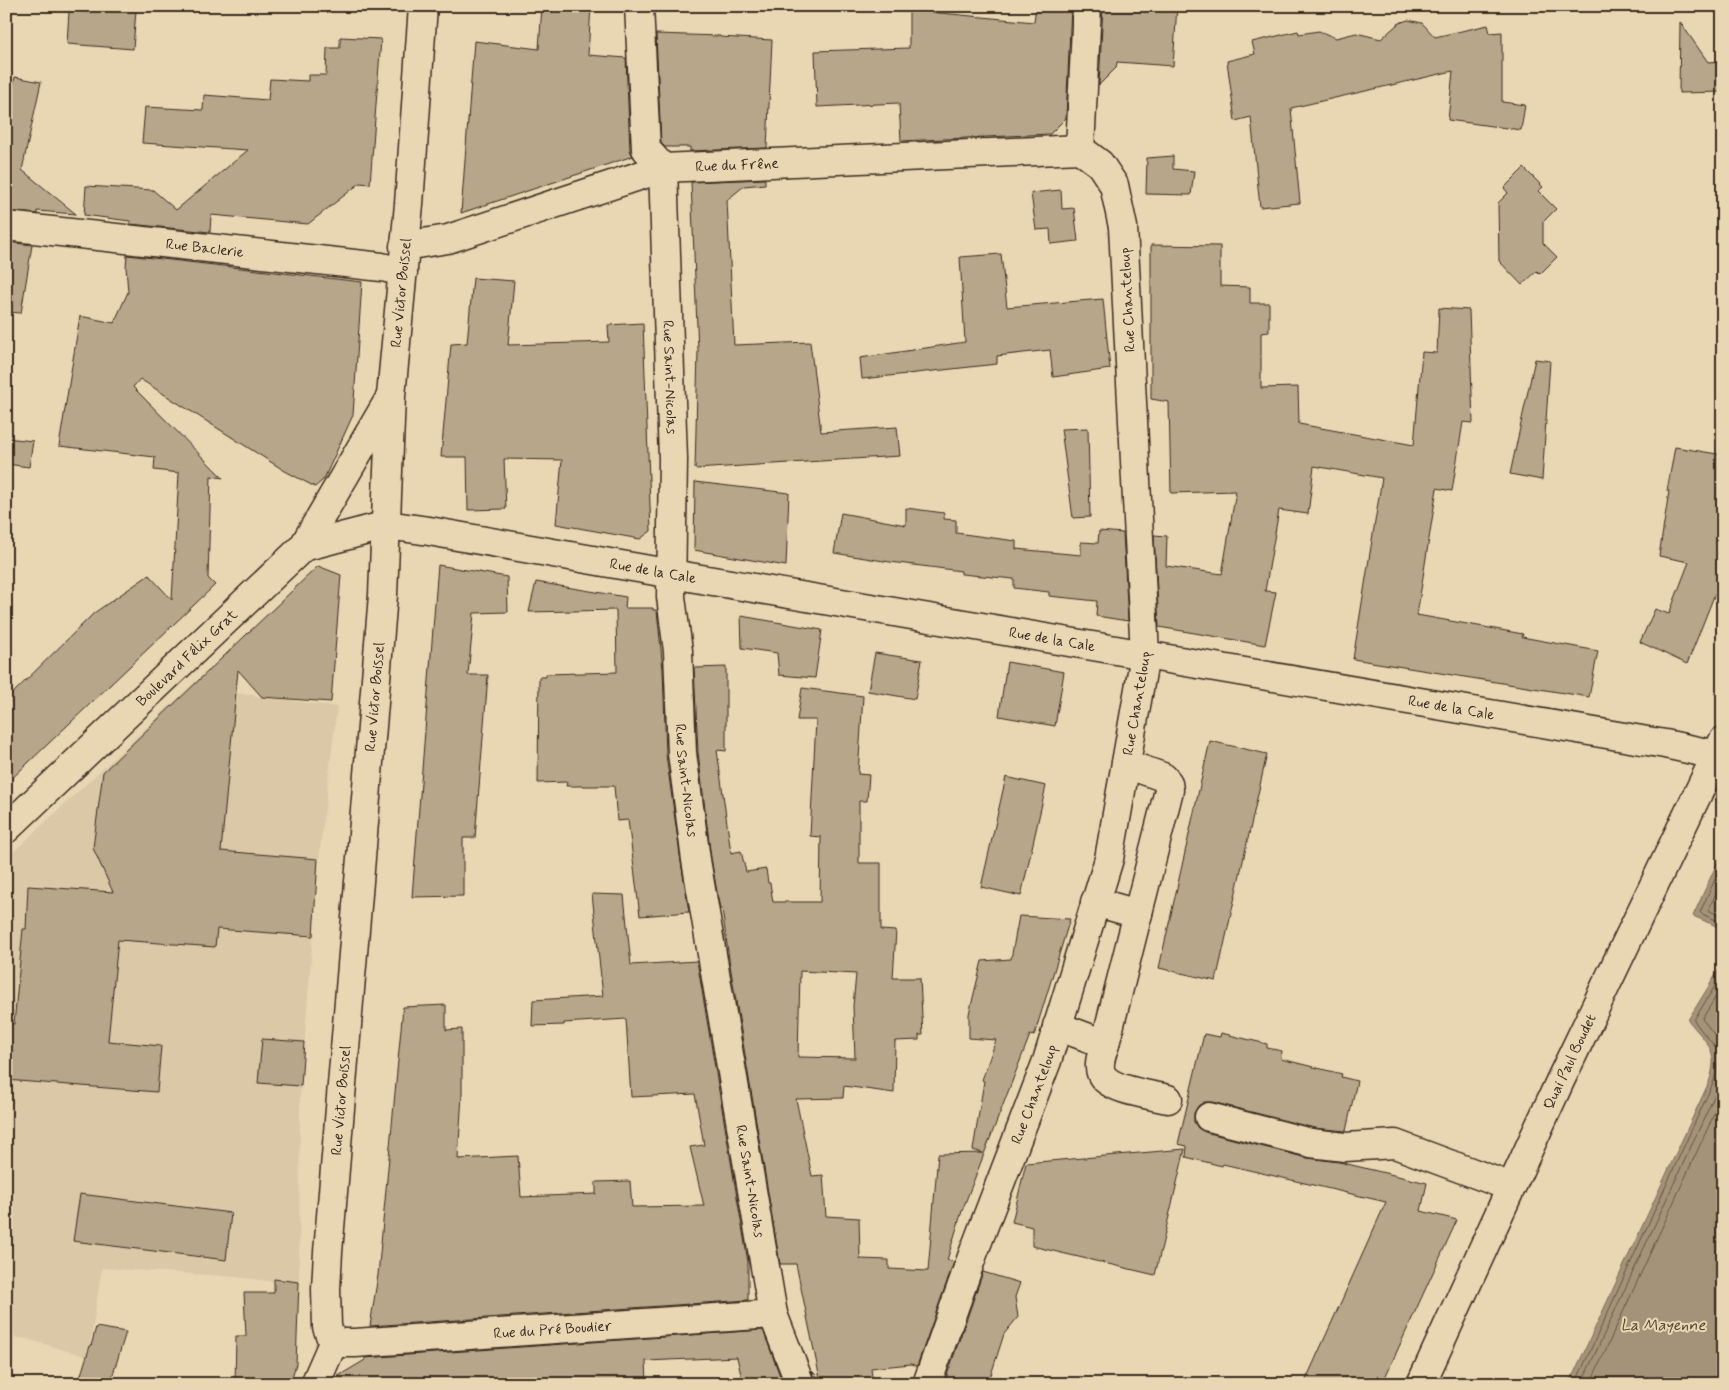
<svg xmlns="http://www.w3.org/2000/svg" width="1729" height="1390" font-family="Mynerve,sans-serif">
  <style>
    .built { fill: #dac8a7 }
    .water { fill: #a59379; stroke: #7b6955 }
    .lines { fill: none; stroke-linecap: round; stroke-linejoin: round }
    .shore { stroke: #655442; stroke-width: 1 }
    .building { fill: #b8a68a; stroke: #3b2a1e; fill-rule: evenodd }
    .street-casing { stroke: #3b2a1e; stroke-width: 31 }
    .secondary-casing { stroke: #3b2a1e; stroke-width: 31 }
    .street { stroke: #e9d7b4; stroke-width: 28 }
    .secondary { stroke: #e9d7b4; stroke-width: 28 }
    .labels { text-anchor: middle; stroke-width: 4; stroke-linejoin: round; paint-order: stroke }
    .street-label { font-size: 15px; fill: #3b2a1e; stroke: #e9d7b4 }
    .water-label { font-size: 16px; font-style: italic; fill: #564435; stroke: #e9d7b4 }
  </style>
  <rect width="100%" height="100%" fill="#e9d7b4"/>
  <filter id="ink" filterUnits="userSpaceOnUse"><feTurbulence type="fractalNoise" baseFrequency=".02" numOctaves="2"/><feDisplacementMap in="SourceGraphic" scale="10" xChannelSelector="R" yChannelSelector="G"/><feConvolveMatrix kernelMatrix="1 2 1 2 8 2 1 2 1" color-interpolation-filters="sRGB"/></filter>
  <g filter="url(#ink)">
    <path class="built" d="M 224,655 L 238,671 L 236,693 L 337,707 L 319,859 L 300,1097 L 299,1285 L 236,1277 L 102,1268 L 88,1357 L 27,1339 L 6,1336 L 6,859 Z"/>
    <path class="water" d="M 1723,850 L 1723,929 L 1693,916 Z
      M 1723,963 L 1723,1384 L 1569,1384 L 1709,1082 C 1720,1050 1707,1044 1688,1020 Z"/>
    <g class="lines">
      <path class="shore" d="M 1723,862 L 1700,912 L 1702,914 L 1723,923
        M 1723,877 L 1709,909 L 1710,911 L 1723,917
        M 1723,985 L 1702,1019 L 1717,1038 L 1723,1049
        M 1575,1384 L 1713,1083 C 1727,1044 1711,1048 1694,1020 L 1723,973
        M 1581,1384 L 1719,1086 L 1723,1074
        M 1590,1384 L 1723,1095"/>
    </g>
    <path class="building" d="M 542,6 L 591,6 L 588,55 L 626,58 L 630,150 L 633,156 L 461,213 L 474,41 L 539,49 Z
      M 1036,6 L 1071,6 L 1066,118 L 1050,134 L 901,141 L 899,103 L 817,107 L 815,51 L 909,48 L 909,10 L 1034,22 Z
      M 1103,6 L 1177,6 L 1173,66 L 1117,62 L 1116,68 L 1099,85 Z
      M 91,7 L 136,10 L 133,49 L 67,44 L 69,11 L 90,13 Z
      M 1408,20 L 1422,23 L 1435,37 L 1488,25 L 1490,33 L 1502,32 L 1502,102 L 1525,105 L 1521,130 L 1448,120 L 1453,71 L 1291,108 L 1300,203 L 1260,207 L 1251,117 L 1235,121 L 1227,61 L 1255,54 L 1252,42 L 1298,31 L 1299,34 L 1319,31 L 1336,38 L 1356,33 L 1381,39 L 1399,23 Z
      M 1680,22 L 1708,62 L 1723,61 L 1723,92 L 1679,93 Z
      M 656,34 L 720,36 L 720,37 L 772,40 L 767,148 L 690,151 L 690,147 L 665,147 L 661,143 Z
      M 340,37 L 381,39 L 370,184 L 360,183 L 308,224 L 211,215 L 210,232 L 130,224 L 130,221 L 84,215 L 86,186 L 153,190 L 176,210 L 248,150 L 142,143 L 145,107 L 203,110 L 204,95 L 268,100 L 270,79 L 308,81 L 308,75 L 326,75 L 327,48 L 340,48 Z
      M 15,77 L 41,82 L 22,170 L 76,214 L 37,211 L 37,214 L 6,211 L 6,116 Z
      M 1173,156 L 1173,169 L 1194,171 L 1191,195 L 1146,194 L 1147,158 Z
      M 1524,168 L 1543,187 L 1538,191 L 1556,209 L 1543,222 L 1543,243 L 1557,257 L 1540,274 L 1537,271 L 1522,285 L 1499,261 L 1498,203 L 1508,193 L 1504,188 Z
      M 765,179 L 765,184 L 744,186 L 727,200 L 734,345 L 810,342 L 821,432 L 897,427 L 900,456 L 695,469 L 698,350 L 691,182 Z
      M 1061,190 L 1062,209 L 1074,208 L 1078,241 L 1051,244 L 1050,229 L 1036,230 L 1031,193 Z
      M 6,242 L 32,245 L 21,313 L 6,312 Z
      M 1151,245 L 1220,246 L 1220,286 L 1250,287 L 1250,303 L 1269,303 L 1269,332 L 1261,333 L 1261,388 L 1298,387 L 1299,424 L 1414,445 L 1422,352 L 1437,353 L 1439,308 L 1469,310 L 1473,423 L 1463,422 L 1452,491 L 1437,488 L 1417,615 L 1523,634 L 1522,637 L 1598,651 L 1589,697 L 1353,659 L 1382,478 L 1314,466 L 1308,514 L 1279,510 L 1265,591 L 1276,592 L 1265,645 L 1159,627 L 1154,535 L 1167,536 L 1166,566 L 1222,574 L 1236,491 L 1171,493 L 1169,402 L 1151,399 Z
      M 1001,254 L 1007,307 L 1103,299 L 1110,369 L 1053,377 L 1050,350 L 997,356 L 997,364 L 862,379 L 860,358 L 965,342 L 960,257 Z
      M 127,255 L 362,282 L 353,415 L 324,479 L 315,487 L 285,471 L 140,379 L 133,387 L 223,478 L 211,476 L 208,578 L 215,585 L 6,784 L 6,700 L 94,613 L 149,575 L 172,600 L 179,473 L 154,470 L 155,457 L 59,446 L 80,316 L 114,323 L 128,292 L 126,267 Z
      M 473,278 L 514,281 L 508,345 L 609,342 L 608,325 L 643,323 L 651,531 L 640,539 L 556,524 L 562,460 L 504,459 L 506,509 L 468,510 L 467,457 L 441,457 L 451,344 L 467,343 Z
      M 1535,359 L 1550,361 L 1542,480 L 1510,474 Z
      M 1088,428 L 1090,517 L 1073,518 L 1061,429 Z
      M 6,438 L 33,441 L 29,467 L 6,464 Z
      M 1675,447 L 1723,455 L 1723,592 L 1716,591 L 1687,664 L 1640,642 L 1655,609 L 1669,614 L 1689,562 L 1659,556 L 1669,491 L 1667,491 Z
      M 695,482 L 789,493 L 786,566 L 694,550 Z
      M 906,508 L 944,513 L 944,519 L 956,520 L 956,533 L 1016,541 L 1016,549 L 1081,555 L 1081,542 L 1098,543 L 1099,531 L 1123,533 L 1128,621 L 1096,616 L 1097,601 L 1049,596 L 1049,592 L 1014,588 L 1014,579 L 961,574 L 961,571 L 890,562 L 834,553 L 841,513 L 906,525 Z
      M 438,565 L 507,577 L 508,612 L 474,613 L 468,675 L 488,675 L 475,838 L 463,838 L 463,896 L 412,897 Z
      M 318,566 L 341,575 L 331,702 L 262,697 L 238,670 L 221,851 L 318,859 L 313,936 L 217,929 L 215,947 L 118,940 L 108,1041 L 161,1046 L 157,1092 L 6,1080 L 6,1023 L 14,1024 L 23,929 L 26,929 L 28,886 L 113,892 L 93,848 L 103,772 Z
      M 536,582 L 626,597 L 625,608 L 653,608 L 653,610 L 657,610 L 663,670 L 666,755 L 681,862 L 689,912 L 640,916 L 628,820 L 617,821 L 614,786 L 566,786 L 567,782 L 538,783 L 539,677 L 546,677 L 546,674 L 617,672 L 616,610 L 529,612 Z
      M 741,616 L 822,630 L 815,678 L 779,675 L 777,653 L 742,648 Z
      M 875,653 L 922,660 L 915,699 L 868,691 Z
      M 1007,662 L 1064,672 L 1055,726 L 999,716 Z
      M 726,667 L 726,751 L 717,750 L 731,853 L 741,851 L 746,872 L 766,869 L 768,883 L 770,883 L 773,902 L 820,902 L 821,837 L 810,836 L 816,720 L 797,720 L 802,688 L 863,696 L 858,774 L 869,775 L 867,801 L 859,801 L 859,863 L 881,863 L 881,930 L 896,931 L 893,978 L 920,978 L 923,1035 L 919,1035 L 919,1040 L 895,1041 L 894,1093 L 844,1086 L 843,1098 L 796,1099 L 812,1176 L 823,1175 L 826,1216 L 859,1218 L 860,1259 L 889,1260 L 889,1269 L 928,1271 L 938,1154 L 983,1153 L 973,1150 L 984,1081 L 982,1080 L 996,1040 L 969,1038 L 969,1014 L 982,961 L 1011,959 L 1019,916 L 1070,919 L 1034,1036 L 1030,1035 L 962,1211 L 947,1260 L 954,1262 L 917,1366 L 911,1364 L 871,1368 L 873,1384 L 815,1384 L 812,1371 L 820,1379 L 796,1264 L 780,1264 L 729,959 L 722,909 L 720,909 L 711,858 L 698,752 L 694,668 ZM 800,971 L 856,974 L 853,1006 L 855,1058 L 798,1057 Z
      M 1210,741 L 1267,754 L 1216,981 L 1159,968 Z
      M 1006,777 L 1046,786 L 1021,896 L 981,887 Z
      M 592,894 L 624,895 L 631,965 L 697,961 L 748,1262 L 748,1300 L 370,1326 L 378,1275 L 403,1007 L 446,1005 L 446,1030 L 462,1029 L 462,1095 L 458,1159 L 518,1156 L 521,1197 L 596,1194 L 596,1182 L 630,1181 L 632,1207 L 704,1206 L 690,1147 L 704,1145 L 695,1094 L 631,1097 L 626,1019 L 564,1023 L 564,1025 L 532,1026 L 533,1000 L 603,996 Z
      M 1221,1033 L 1267,1044 L 1267,1048 L 1282,1051 L 1281,1059 L 1342,1074 L 1341,1077 L 1357,1081 L 1346,1131 L 1314,1128 L 1212,1102 L 1204,1102 L 1198,1106 L 1194,1113 L 1194,1122 L 1198,1128 L 1205,1132 L 1307,1158 L 1339,1162 L 1427,1183 L 1421,1211 L 1457,1220 L 1382,1384 L 1304,1384 L 1386,1202 L 1223,1164 L 1222,1166 L 1186,1157 L 1187,1146 L 1178,1144 L 1204,1034 L 1220,1037 Z
      M 262,1039 L 304,1042 L 301,1086 L 258,1083 Z
      M 1185,1149 L 1155,1275 L 1032,1246 L 1032,1227 L 1012,1222 L 1026,1163 Z
      M 80,1194 L 231,1213 L 226,1260 L 73,1241 Z
      M 983,1272 L 1020,1283 L 1015,1297 L 1018,1317 L 1004,1334 L 988,1384 L 944,1384 Z
      M 274,1279 L 299,1282 L 296,1364 L 290,1384 L 235,1384 L 236,1336 L 246,1336 L 244,1293 L 274,1293 Z
      M 96,1327 L 126,1332 L 110,1384 L 78,1384 L 90,1346 L 91,1346 Z
      M 763,1330 L 783,1384 L 743,1384 L 737,1357 L 646,1361 L 647,1384 L 599,1384 L 599,1382 L 526,1384 L 332,1384 L 335,1378 L 365,1360 L 365,1358 Z"/>
    <g class="lines">
      <g class="street-casing">
        <g id="street">
          <path id="s1" d="M 639,6 L 646,149 L 663,168 L 673,459 L 671,597 L 678,651 L 682,753 L 696,860 L 773,1314 L 800,1384"/>
          <path id="s2" d="M 6,226 L 382,267 L 403,272"/>
          <path id="s3" d="M 404,246 L 448,239 L 663,168 L 1080,149"/>
          <path id="s4" d="M 387,525 L 429,531 L 672,574 L 1665,744 L 1716,755"/>
          <path d="M 1095,902 L 1138,914"/>
          <path d="M 1057,1026 L 1105,1044 C 1102,1053 1097,1066 1102,1075 C 1110,1090 1152,1095 1168,1099"/>
          <path d="M 1105,1044 L 1169,790 L 1168,783 L 1163,777 L 1126,764"/>
          <path d="M 1209,1117 L 1311,1143 L 1345,1147 L 1395,1144 L 1511,1187"/>
          <path id="s5" d="M 333,1343 L 355,1343 L 773,1314"/>
          <path id="s6" d="M 927,1384 L 973,1254 L 1047,1061 L 1109,859 L 1145,655 L 1123,227 L 1114,185 L 1100,164 L 1080,149 L 1087,6"/>
        </g>
      </g>
      <g class="secondary-casing">
        <g id="secondary">
          <path d="M 303,547 L 390,398"/>
          <path id="s7" d="M 6,829 L 303,547 L 387,525"/>
          <path id="s8" d="M 315,1384 L 333,1343 L 327,1327 L 326,1289 L 328,1252 L 383,595 L 391,396 L 409,204 L 423,6"/>
          <path id="s9" d="M 1421,1384 L 1560,1081 L 1723,741"/>
        </g>
      </g>
      <use href="#street" class="street"/>
      <use href="#secondary" class="secondary"/>
    </g>
  </g>
  <g class="labels">
    <g class="street-label">
      <text dy="5" stroke="none"><textPath href="#s3" startOffset="345">Rue du Frêne</textPath></text>
      <text dy="5" stroke="none"><textPath href="#s2" startOffset="200">Rue Baclerie</textPath></text>
      <text dy="5" stroke="none"><textPath href="#s8" startOffset="1099">Rue Victor Boissel</textPath></text>
      <text transform="translate(1127 300) rotate(-93)" y="5">Rue Chanteloup</text>
      <text dy="5" stroke="none"><textPath href="#s1" startOffset="378">Rue Saint-Nicolas</textPath></text>
      <text dy="5" stroke="none"><textPath href="#s4" startOffset="270">Rue de la Cale</textPath></text>
      <text dy="5" stroke="none"><textPath href="#s4" startOffset="675">Rue de la Cale</textPath></text>
      <text dy="5" stroke="none"><textPath href="#s7" startOffset="249">Boulevard Félix Grat</textPath></text>
      <text dy="5" stroke="none"><textPath href="#s8" startOffset="694">Rue Victor Boissel</textPath></text>
      <text dy="5" stroke="none"><textPath href="#s6" startOffset="714">Rue Chanteloup</textPath></text>
      <text dy="5" stroke="none"><textPath href="#s4" startOffset="1080">Rue de la Cale</textPath></text>
      <text dy="5" stroke="none"><textPath href="#s1" startOffset="782">Rue Saint-Nicolas</textPath></text>
      <text dy="5" stroke="none"><textPath href="#s9" startOffset="355">Quai Paul Boudet</textPath></text>
      <text dy="5" stroke="none"><textPath href="#s6" startOffset="309">Rue Chanteloup</textPath></text>
      <text dy="5" stroke="none"><textPath href="#s8" startOffset="289">Rue Victor Boissel</textPath></text>
      <text dy="5" stroke="none"><textPath href="#s1" startOffset="1188">Rue Saint-Nicolas</textPath></text>
      <text dy="5" stroke="none"><textPath href="#s5" startOffset="220">Rue du Pré Boudier</textPath></text>
    </g>
    <g class="water-label">
      <text x="1663" y="1330">La Mayenne</text>
    </g>
  </g>
  <rect width="1729" height="1390" fill="none" stroke="#e9d7b4" stroke-width="25"/>
  <rect x="12" y="12" width="1704" height="1365" fill="none" stroke="#3b2a1e" stroke-width="2" filter="url(#ink)"/>
</svg>
